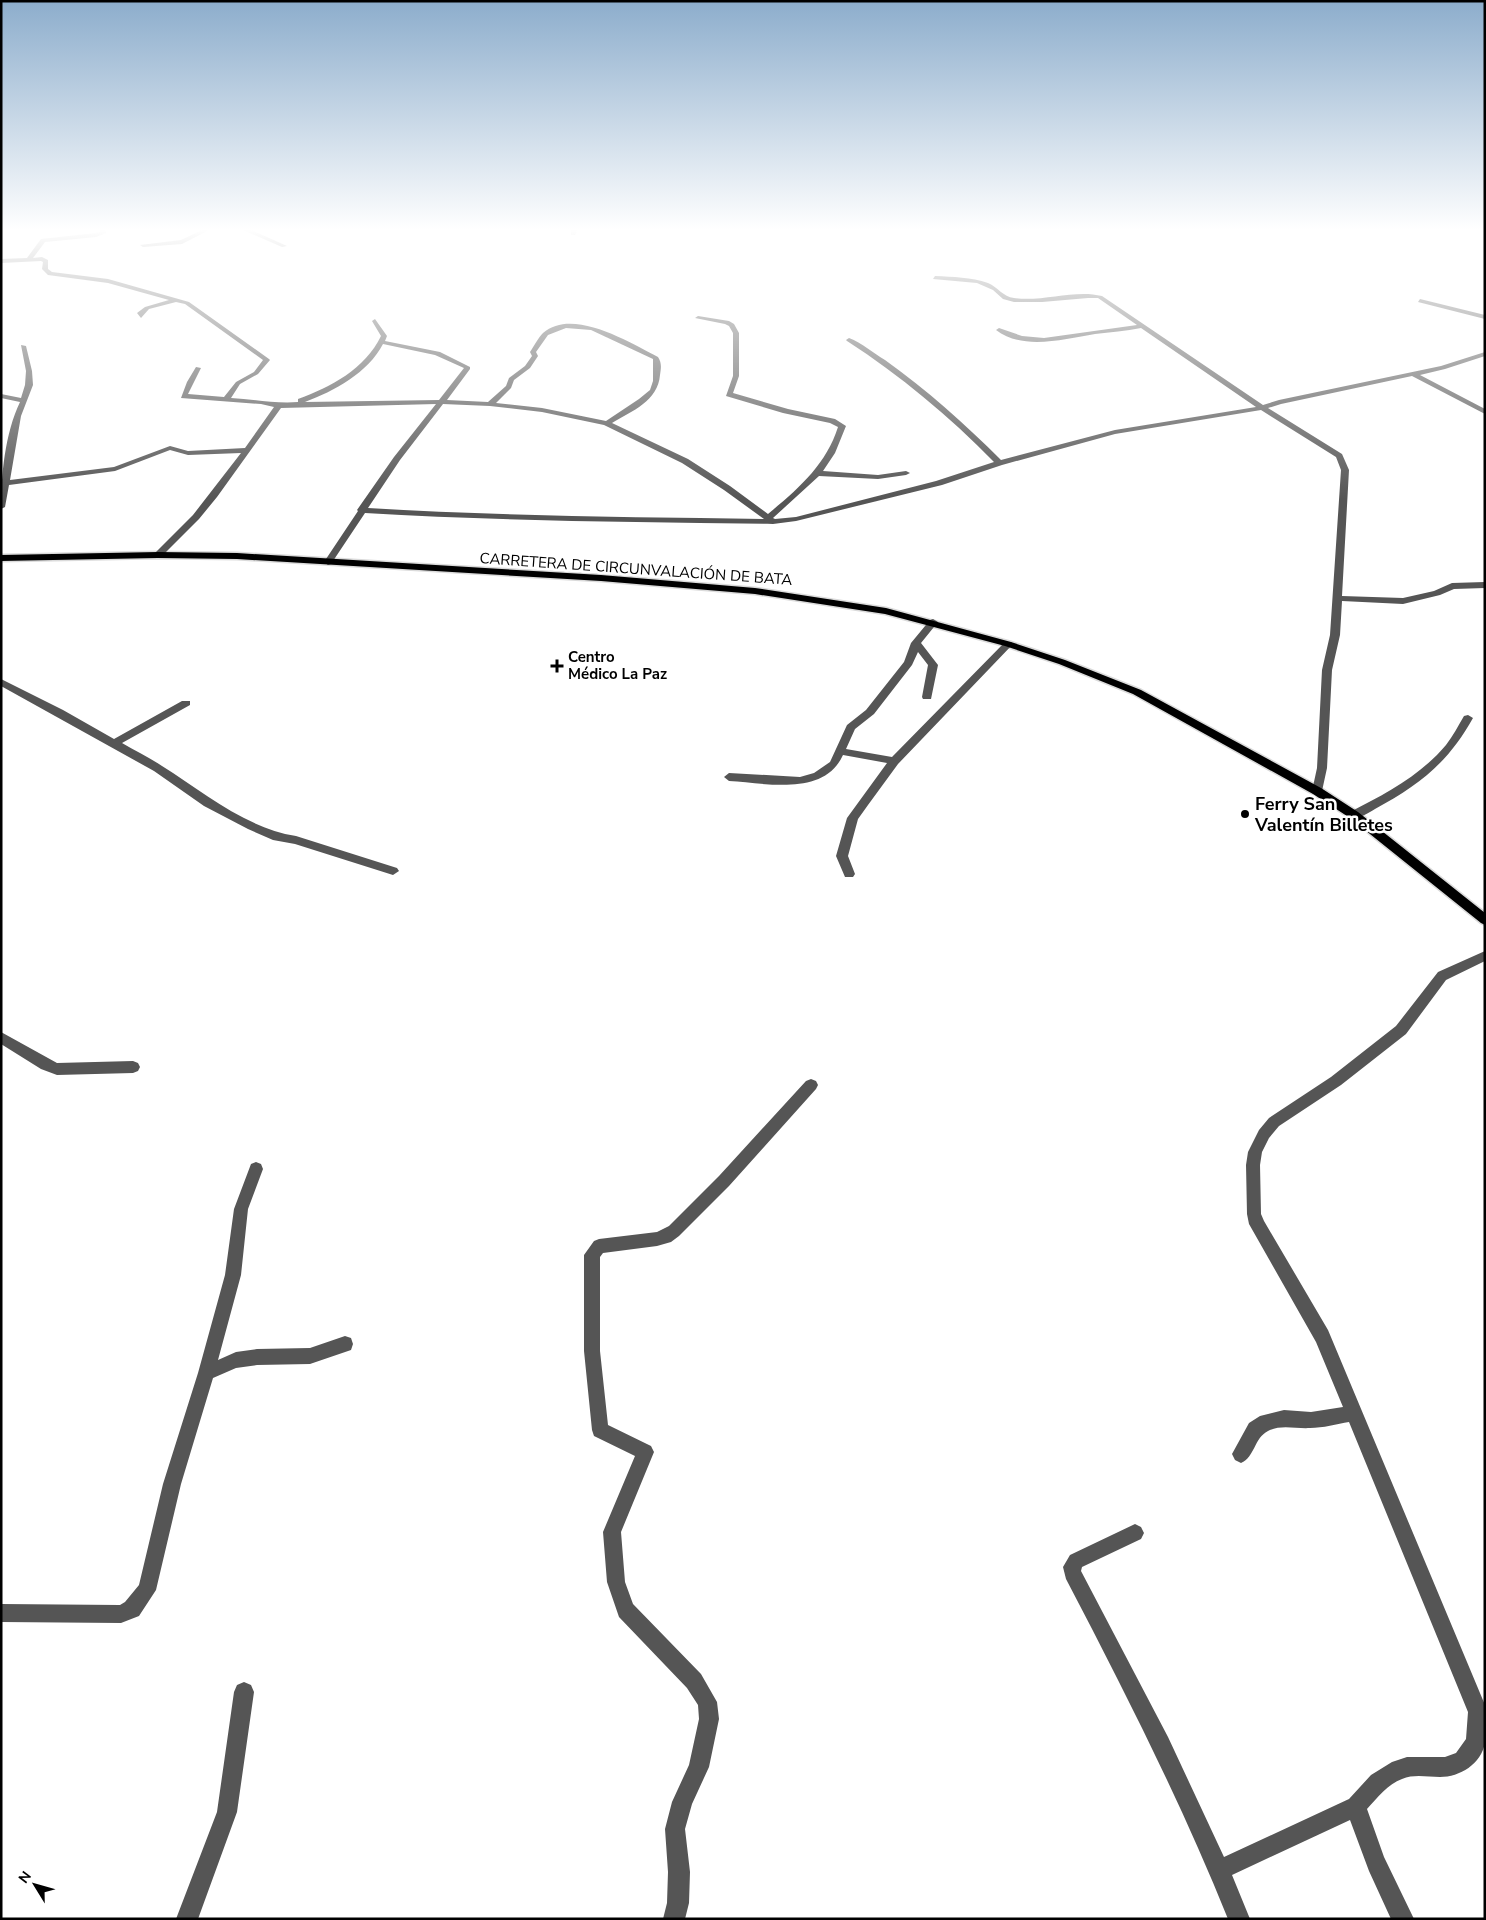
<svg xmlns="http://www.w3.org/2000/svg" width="1486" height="1920" font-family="'Nunito Sans',sans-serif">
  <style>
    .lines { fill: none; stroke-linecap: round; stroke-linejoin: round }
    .major-casing { stroke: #dbdbdb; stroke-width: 3 }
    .minor { fill: #555; fill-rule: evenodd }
    .major { fill: #000; fill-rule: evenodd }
    .poi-dot { fill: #000; stroke: #fff; stroke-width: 2 }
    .labels { text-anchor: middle; stroke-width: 5; stroke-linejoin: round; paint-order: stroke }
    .far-street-label { font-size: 15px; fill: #000; stroke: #fff }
    .far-poi-label { font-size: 15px; font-weight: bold; fill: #000; stroke: #fff; text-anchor: start }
    .poi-label { font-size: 18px; font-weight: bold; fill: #000; stroke: #fff; text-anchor: start }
  </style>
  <rect width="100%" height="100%" fill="#fff"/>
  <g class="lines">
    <g class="major-casing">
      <path id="major" d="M 158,552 L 237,553 L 601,575 L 755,588 L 886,608 L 1011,642 L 1065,660 L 1141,690 L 1321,788 L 1358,812 L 1485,913 L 1485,925 L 1481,923 L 1350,818 L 1313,794 L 1133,694 L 1059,664 L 1005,646 L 885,614 L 755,594 L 601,581 L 237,559 L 158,558 L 1,561 L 1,555 Z"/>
    </g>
    <path class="minor" d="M 99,230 L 105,230 L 106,233 L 96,237 L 45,242 L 33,258 L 42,257 L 48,260 L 48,269 L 52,272 L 108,279 L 189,302 L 269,359 L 270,360 L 258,374 L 240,384 L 231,398 C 254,399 276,404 298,402 L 298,399 C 331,387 365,369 381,336 L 372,321 L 375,319 L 387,336 L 385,341 L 440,352 L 470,367 L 470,369 L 447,400 L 488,402 L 506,386 L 509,378 L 525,366 L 532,356 L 530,352 C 534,346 538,338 543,333 C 573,307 630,343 658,357 C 662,363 661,368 660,375 C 658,401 632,411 612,423 L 688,459 L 730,486 L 768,514 C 798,489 826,465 838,427 L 830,423 L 783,413 L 726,396 L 733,376 L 733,333 L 729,326 L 725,324 L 695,318 L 698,316 L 729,321 L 734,324 L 739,333 L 739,376 L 733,393 L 788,409 L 835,419 L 846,426 L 835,453 L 823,471 L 878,475 L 906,471 L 910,473 L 906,475 L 878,479 L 819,476 L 773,518 L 775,519 L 796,517 L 936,481 L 994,462 C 949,416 901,376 847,341 L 846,340 L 849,338 C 862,343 873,353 885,360 C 927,390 965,424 1001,460 L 1115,430 L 1256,407 L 1141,328 C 1126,331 1110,332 1095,334 C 1064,339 1023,351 996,330 L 999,328 L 1022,336 L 1044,338 L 1137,325 L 1098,298 L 1088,298 L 1042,302 L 1014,302 L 1003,299 L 993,290 L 977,283 L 933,279 L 935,276 C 953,277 971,277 988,283 C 998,287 1003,297 1014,298 C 1043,302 1075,289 1102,296 L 1263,405 L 1279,400 L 1441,366 L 1485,352 L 1485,356 L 1445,369 L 1420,375 L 1485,409 L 1485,414 L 1412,376 L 1281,404 L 1268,408 L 1342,454 L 1349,470 L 1342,596 L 1403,598 L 1434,591 L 1452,583 L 1485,582 L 1485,588 L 1454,589 L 1440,595 L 1403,604 L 1342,601 L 1340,635 L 1332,670 L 1327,768 L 1322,791 L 1317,795 L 1312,791 L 1317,768 L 1322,670 L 1330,635 L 1341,470 L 1336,457 L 1261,410 L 1115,434 L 1002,465 L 942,485 L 796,521 L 773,524 C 637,522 501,521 365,513 L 331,564 L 328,565 L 324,562 L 358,511 L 357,510 L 394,457 L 436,404 L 281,408 L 217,497 L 199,519 L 161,557 L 155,557 L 155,553 L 193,515 L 241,453 L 188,455 L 170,450 L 115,471 L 9,485 L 5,507 L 1,509 C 1,476 5,433 20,402 L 1,398 L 1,394 L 21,398 L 25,385 L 26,371 L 21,345 L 26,346 L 32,371 L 33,385 L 21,416 L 10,480 L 114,467 L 170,446 L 188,451 L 245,448 L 274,407 L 261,404 L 181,398 L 187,382 L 196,367 L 201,368 L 188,394 L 224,397 L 236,382 L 254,372 L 263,360 L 185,304 L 176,302 L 149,309 L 141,318 L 137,313 L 145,307 L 169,300 L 108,283 L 48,275 L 42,269 L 43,262 L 41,261 L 1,263 L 1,259 L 27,258 L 41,239 L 96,233 L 100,232 ZM 566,328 L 591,330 L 653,359 L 653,381 L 650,390 L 639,399 L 606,421 L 542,408 L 496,403 L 511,388 L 514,380 L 530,368 L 538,356 L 536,352 L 548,335 ZM 383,344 L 435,355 L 464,368 L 439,400 L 305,402 C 334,391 368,373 383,344 ZM 443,404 L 490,406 L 542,412 L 604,425 L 682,463 L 724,490 L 764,519 C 632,517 500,516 368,508 L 400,460 Z
      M 202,230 L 209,230 L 182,244 L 143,247 L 140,245 L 181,240 Z
      M 243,230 L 251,230 L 287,246 L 282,247 Z
      M 571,230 L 577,230 L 575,235 L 571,235 Z
      M 1420,299 L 1485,315 L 1485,319 L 1418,302 Z
      M 933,619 L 938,622 L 921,643 L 938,665 L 931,699 L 923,699 L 922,697 L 928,665 L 918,652 L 912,665 L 874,714 L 855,729 L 846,749 L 892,757 L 1005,642 L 1011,642 L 1013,644 L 898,764 L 868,805 L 858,819 L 848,856 L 855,874 L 853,877 L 845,877 L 836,856 L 847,818 L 887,763 L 843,755 C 824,797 766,783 729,781 L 724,777 L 729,773 L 800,777 L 814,773 L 830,762 L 847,725 L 866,710 L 904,662 L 911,643 L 930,620 Z
      M 1,679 L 63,710 L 114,739 L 182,701 L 190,701 L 190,705 L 122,743 C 135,751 149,757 162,766 C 204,792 245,828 296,836 L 397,868 L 399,871 L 393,875 L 295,844 L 273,840 L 248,829 L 204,806 L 154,771 L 1,686 Z
      M 1468,715 L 1473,718 C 1448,763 1419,785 1375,809 C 1368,813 1358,820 1350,818 L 1348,815 L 1350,812 C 1385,794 1420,776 1446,745 C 1453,736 1458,726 1464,716 Z
      M 1485,951 L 1485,961 L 1446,980 L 1406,1034 L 1341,1085 L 1279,1126 L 1269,1138 L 1262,1152 L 1260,1165 L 1261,1214 L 1264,1221 L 1328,1330 L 1485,1705 C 1485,1717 1486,1731 1485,1743 C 1481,1764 1460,1777 1440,1777 C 1427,1777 1414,1774 1402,1779 C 1388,1784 1377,1798 1367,1809 L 1384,1857 L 1414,1919 L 1391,1919 L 1369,1871 L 1350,1820 L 1232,1875 L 1250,1919 L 1228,1919 C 1181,1802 1124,1690 1066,1579 L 1063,1567 L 1070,1555 L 1135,1524 L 1141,1527 L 1144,1533 L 1141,1539 L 1082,1567 L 1081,1571 L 1168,1737 L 1224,1857 L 1349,1799 L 1371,1775 L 1392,1762 L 1407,1757 L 1445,1757 L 1456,1753 L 1466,1739 L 1468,1712 L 1349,1422 C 1337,1424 1323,1428 1310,1428 C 1296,1429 1281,1424 1268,1431 C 1254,1438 1255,1457 1241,1463 L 1235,1460 L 1232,1454 L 1249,1423 L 1260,1416 L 1284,1410 L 1311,1412 L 1343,1407 L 1316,1342 L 1249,1224 L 1247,1214 L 1246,1165 L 1248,1152 L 1259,1130 L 1269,1118 L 1331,1077 L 1396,1026 L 1438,972 Z
      M 1,1032 L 57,1063 L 133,1061 L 138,1063 L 140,1067 L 138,1071 L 133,1073 L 57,1075 L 41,1069 L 1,1044 Z
      M 811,1079 L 816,1081 L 818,1085 L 816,1089 L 729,1186 L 679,1236 L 671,1242 L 657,1246 L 603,1253 L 600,1257 L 600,1351 L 608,1425 L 651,1446 L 654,1452 L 621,1532 L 625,1582 L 633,1604 L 701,1674 L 717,1702 L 719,1719 L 709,1767 L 692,1804 L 685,1829 L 690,1872 L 689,1903 L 685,1919 L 663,1919 L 667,1903 L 668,1872 L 665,1829 L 672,1802 L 689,1765 L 699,1719 L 698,1705 L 687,1688 L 619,1617 L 607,1582 L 603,1532 L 635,1456 L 594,1436 L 592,1430 L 584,1351 L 584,1255 L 594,1241 L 599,1239 L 657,1232 L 669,1226 L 719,1176 L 806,1081 Z
      M 256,1162 L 261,1164 L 263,1169 L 248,1209 L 241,1275 L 218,1360 L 236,1352 L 257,1349 L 310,1348 L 345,1336 L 351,1338 L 353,1344 L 351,1350 L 310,1364 L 257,1365 L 236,1368 L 213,1378 L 181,1484 L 156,1590 L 139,1616 L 121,1623 L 1,1622 L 1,1604 L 120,1605 L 125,1602 L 139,1585 L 163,1484 L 198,1373 L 225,1275 L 234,1209 L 251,1164 Z
      M 244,1682 L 251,1685 L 254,1692 L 237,1812 L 198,1919 L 176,1919 L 217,1812 L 234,1692 L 237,1685 Z"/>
    <use href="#major" class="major"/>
  </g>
  <linearGradient id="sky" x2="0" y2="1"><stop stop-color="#8cadcc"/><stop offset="0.46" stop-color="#fff"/><stop offset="1" stop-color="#fff" stop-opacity="0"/></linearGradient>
  <rect width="1486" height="499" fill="url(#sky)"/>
  <g class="poi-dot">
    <path d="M554.5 658.5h5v5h5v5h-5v5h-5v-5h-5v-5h5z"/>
    <circle cx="1245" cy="814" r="5"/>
  </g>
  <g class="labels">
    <g class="far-street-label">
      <text transform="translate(636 569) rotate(4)" y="5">CARRETERA DE CIRCUNVALACIÓN DE BATA</text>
    </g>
    <g class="far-poi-label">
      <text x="568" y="662">Centro<tspan x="568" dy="17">Médico La Paz</tspan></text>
    </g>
    <g class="poi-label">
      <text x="1255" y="810">Ferry San<tspan x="1255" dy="21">Valentín Billetes</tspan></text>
    </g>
  </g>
  <rect width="1486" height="1920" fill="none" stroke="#000000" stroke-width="5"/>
  <g transform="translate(35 1885) rotate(307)" stroke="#ffffff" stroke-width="4" paint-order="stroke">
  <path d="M0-4L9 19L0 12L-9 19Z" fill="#000000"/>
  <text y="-8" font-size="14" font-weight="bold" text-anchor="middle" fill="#000000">N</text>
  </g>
</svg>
